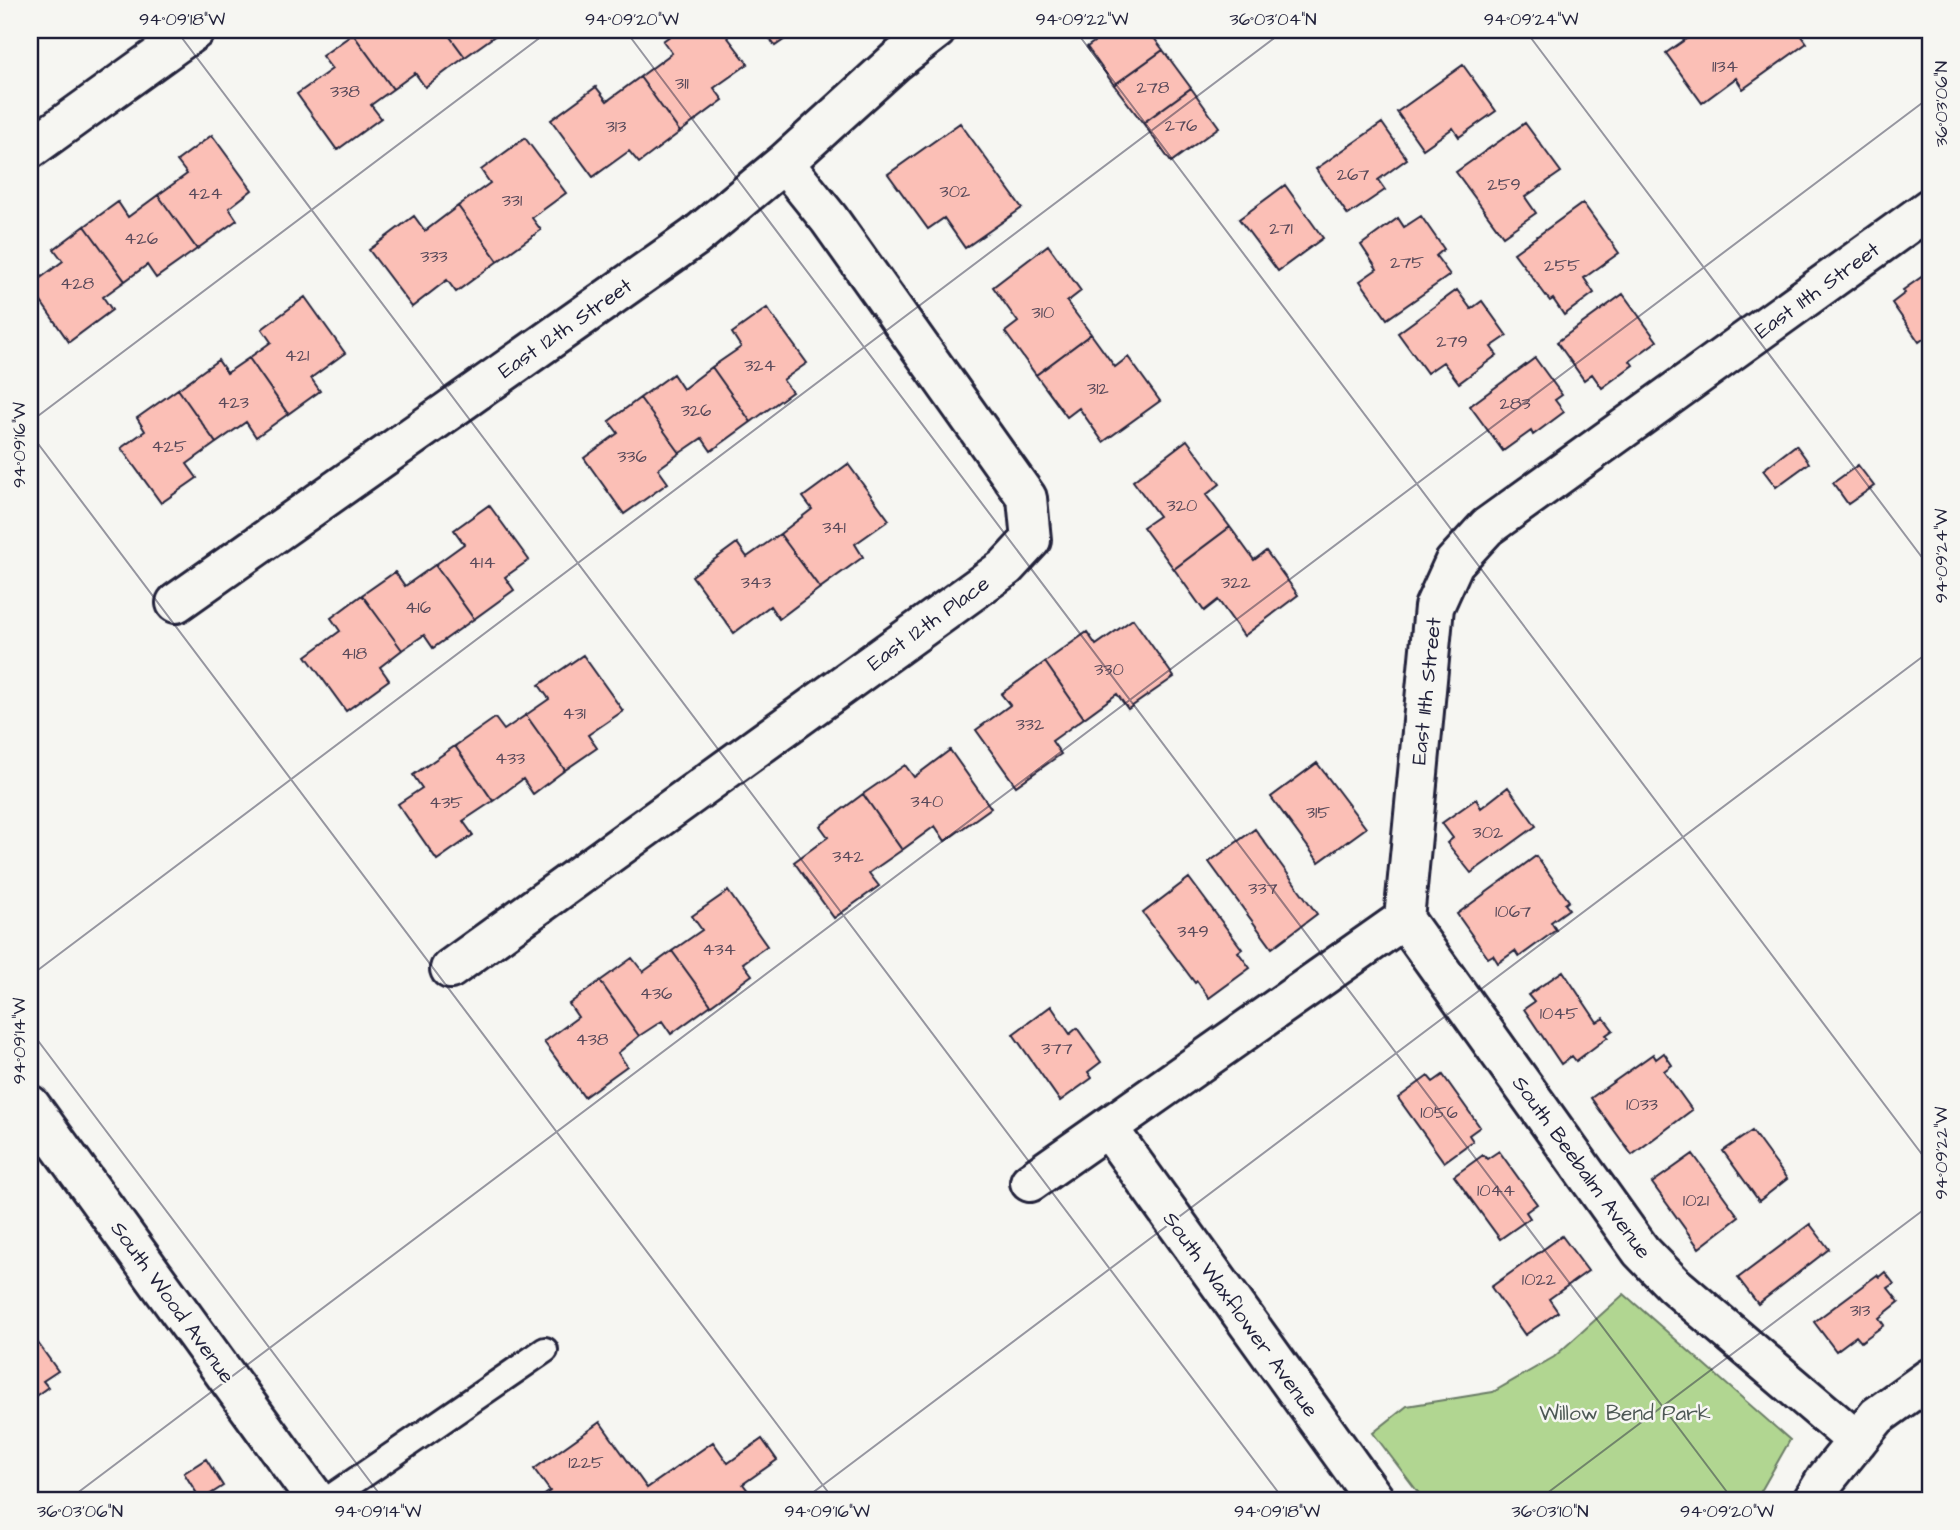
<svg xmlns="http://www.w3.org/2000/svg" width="1960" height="1530" font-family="'Architects Daughter',sans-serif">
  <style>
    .green { fill: #b1d691; stroke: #6a7c66; stroke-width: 2 }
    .building { fill: #fbbfb6; stroke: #22223b; stroke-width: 2 }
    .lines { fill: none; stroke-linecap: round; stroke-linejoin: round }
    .service-casing { stroke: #22223b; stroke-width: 30 }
    .minor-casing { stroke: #22223b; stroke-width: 44 }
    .service { stroke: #f6f6f2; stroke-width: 24 }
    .minor { stroke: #f6f6f2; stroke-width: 38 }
    .ticks { fill: none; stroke: #22223b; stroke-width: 2; stroke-opacity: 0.45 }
    .labels { text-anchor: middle; stroke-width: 5; stroke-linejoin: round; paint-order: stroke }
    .number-label { font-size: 18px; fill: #58495a }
    .street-label { font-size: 21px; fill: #22223b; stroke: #f6f6f2 }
    .park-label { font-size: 21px; fill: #4d5855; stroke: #f6f6f2 }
    .neatline { fill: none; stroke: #22223b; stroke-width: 2.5 }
    .ticks-label { font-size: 18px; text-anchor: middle; fill: #22223b }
  </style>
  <rect width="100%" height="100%" fill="#f6f6f2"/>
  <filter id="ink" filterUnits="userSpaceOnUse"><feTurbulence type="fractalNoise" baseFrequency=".0143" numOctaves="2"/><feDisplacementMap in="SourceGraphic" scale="14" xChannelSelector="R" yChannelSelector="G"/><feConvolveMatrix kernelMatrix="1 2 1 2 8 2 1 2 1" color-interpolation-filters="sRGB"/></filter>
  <g filter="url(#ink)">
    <path class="green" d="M 1624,1294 L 1790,1440 L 1756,1500 L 1424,1500 L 1373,1433 L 1407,1406 L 1493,1392 L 1554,1357 Z"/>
    <path class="building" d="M 359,30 L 445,30 L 465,57 L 425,87 L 415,73 L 393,89 L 353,34 Z
      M 445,30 L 503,30 L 465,57 Z
      M 678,30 L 722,30 L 748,64 L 714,88 L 723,100 L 680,132 L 640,77 L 672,53 L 663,41 Z
      M 764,30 L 798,30 L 775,46 Z
      M 1111,30 L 1148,30 L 1163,50 L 1114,85 L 1087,47 Z
      M 1699,30 L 1802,30 L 1799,32 L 1807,43 L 1743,89 L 1736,78 L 1702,103 L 1666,53 Z
      M 353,34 L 393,89 L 371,105 L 381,118 L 337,150 L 297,94 L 332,69 L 322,56 Z
      M 1163,50 L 1191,88 L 1143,123 L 1114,85 Z
      M 1463,65 L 1496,111 L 1459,137 L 1453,128 L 1423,149 L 1397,112 Z
      M 640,77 L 680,132 L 639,163 L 629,151 L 593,177 L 551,120 L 596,87 L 607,101 Z
      M 1191,88 L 1219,127 L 1171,162 L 1143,123 Z
      M 960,123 L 1022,208 L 965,248 L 944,218 L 928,229 L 888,174 Z
      M 1382,123 L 1407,159 L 1378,180 L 1385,190 L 1348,215 L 1316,169 Z
      M 1525,123 L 1561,172 L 1525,197 L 1536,213 L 1503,236 L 1456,172 Z
      M 212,135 L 252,190 L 229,208 L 237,220 L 197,249 L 158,195 L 187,174 L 177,161 Z
      M 525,138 L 566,193 L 532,218 L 541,230 L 498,261 L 458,206 L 490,183 L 481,170 Z
      M 1285,185 L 1323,238 L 1278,271 L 1239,219 Z
      M 158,195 L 197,249 L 156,278 L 147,265 L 125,281 L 85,226 L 118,202 L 128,217 Z
      M 1583,203 L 1619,253 L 1584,278 L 1594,293 L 1564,315 L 1553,299 L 1550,301 L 1514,253 Z
      M 458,206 L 498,261 L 456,292 L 447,280 L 412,307 L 369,250 L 414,216 L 425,231 Z
      M 1421,216 L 1444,249 L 1436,256 L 1450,275 L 1387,319 L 1360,281 L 1377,269 L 1361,245 L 1398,218 L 1404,227 Z
      M 85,226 L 125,281 L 103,297 L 112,310 L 69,342 L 30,286 L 63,261 L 54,249 Z
      M 1048,245 L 1081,291 L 1067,302 L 1091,334 L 1036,375 L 1005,332 L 1018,322 L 993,287 Z
      M 1930,271 L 1930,334 L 1919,342 L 1892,303 L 1905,293 L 1903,290 Z
      M 1457,290 L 1471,309 L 1482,301 L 1507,336 L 1491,347 L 1497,355 L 1459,383 L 1443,362 L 1427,373 L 1398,333 Z
      M 1623,294 L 1657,341 L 1630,361 L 1633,365 L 1602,388 L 1592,374 L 1584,380 L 1557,342 Z
      M 305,297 L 345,353 L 311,378 L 320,391 L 288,414 L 249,358 L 271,342 L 262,329 Z
      M 767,308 L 807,363 L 783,380 L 792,392 L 751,422 L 712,367 L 741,347 L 732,333 Z
      M 1091,334 L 1115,367 L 1128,357 L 1160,401 L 1103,442 L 1079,408 L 1067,417 L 1036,375 Z
      M 249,358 L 288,414 L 256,437 L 246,422 L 216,443 L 178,389 L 218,360 L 227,373 Z
      M 1535,358 L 1562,395 L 1555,400 L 1564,412 L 1533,435 L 1531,431 L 1503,451 L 1470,406 Z
      M 712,367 L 751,422 L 711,451 L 702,438 L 680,453 L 640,398 L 673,374 L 683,389 Z
      M 178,389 L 216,443 L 187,464 L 197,478 L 161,503 L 121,448 L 145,431 L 137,418 Z
      M 640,398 L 680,453 L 658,469 L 668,483 L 624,514 L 584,458 L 618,433 L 609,421 Z
      M 1187,440 L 1220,484 L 1206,495 L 1230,527 L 1174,569 L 1143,527 L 1159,516 L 1133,481 Z
      M 1796,445 L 1809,463 L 1776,487 L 1763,470 Z
      M 848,464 L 889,520 L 855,544 L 863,557 L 820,588 L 780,534 L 812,509 L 803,497 Z
      M 1858,465 L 1874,486 L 1848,504 L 1833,483 Z
      M 489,505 L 529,560 L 505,577 L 514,590 L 474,619 L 435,565 L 464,544 L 454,530 Z
      M 1230,527 L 1254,560 L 1266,551 L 1298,595 L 1244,636 L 1218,600 L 1204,611 L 1174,569 Z
      M 780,534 L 820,588 L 779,619 L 770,606 L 734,633 L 692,576 L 737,543 L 747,557 Z
      M 435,565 L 474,619 L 433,648 L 424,635 L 402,650 L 362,595 L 395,572 L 405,586 Z
      M 362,595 L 402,650 L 380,667 L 389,680 L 346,711 L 306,656 L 340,631 L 331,618 Z
      M 1133,619 L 1174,677 L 1128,709 L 1117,694 L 1084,718 L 1045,662 L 1087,632 L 1096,645 Z
      M 583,655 L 623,711 L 588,735 L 597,748 L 565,770 L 526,715 L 549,699 L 539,685 Z
      M 1045,662 L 1084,718 L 1052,741 L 1061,754 L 1016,786 L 976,730 L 1010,705 L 1001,694 Z
      M 526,715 L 565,770 L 533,794 L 523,779 L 493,801 L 455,746 L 495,718 L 504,730 Z
      M 455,746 L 493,801 L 463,821 L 473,835 L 437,860 L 398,804 L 422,788 L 413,775 Z
      M 950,750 L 991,808 L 945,841 L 935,826 L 902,850 L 863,794 L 905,765 L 914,777 Z
      M 1317,763 L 1366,828 L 1319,862 L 1271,797 Z
      M 1508,787 L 1536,826 L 1471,873 L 1447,843 L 1453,838 L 1442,823 L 1476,799 L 1481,808 Z
      M 863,794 L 902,850 L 869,873 L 879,886 L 834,918 L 794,862 L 828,837 L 820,826 Z
      M 1255,829 L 1317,914 L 1272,948 L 1209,862 Z
      M 1536,856 L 1569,901 L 1565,904 L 1569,909 L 1551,922 L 1556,930 L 1519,957 L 1515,951 L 1498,963 L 1493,955 L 1488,958 L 1457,914 Z
      M 1189,878 L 1242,949 L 1238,952 L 1250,968 L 1209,998 L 1197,981 L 1195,983 L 1143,913 Z
      M 728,891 L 767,946 L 743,963 L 752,975 L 711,1005 L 672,951 L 702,930 L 692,916 Z
      M 672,951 L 711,1005 L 671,1034 L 662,1021 L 639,1036 L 600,981 L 632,958 L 643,972 Z
      M 1563,971 L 1597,1022 L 1604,1018 L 1613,1030 L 1606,1035 L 1608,1037 L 1576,1061 L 1572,1056 L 1561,1064 L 1524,1009 L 1534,1002 L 1528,995 Z
      M 600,981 L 639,1036 L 618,1053 L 627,1066 L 584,1097 L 544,1042 L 578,1017 L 569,1004 Z
      M 1051,1006 L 1070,1034 L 1077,1028 L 1101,1062 L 1088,1072 L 1092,1078 L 1060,1101 L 1013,1034 Z
      M 1664,1053 L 1672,1065 L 1664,1071 L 1692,1110 L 1632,1155 L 1591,1098 L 1653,1054 L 1656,1059 Z
      M 1443,1075 L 1480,1127 L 1469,1135 L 1473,1141 L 1444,1162 L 1398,1098 L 1428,1076 L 1433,1082 Z
      M 1752,1131 L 1787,1179 L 1759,1201 L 1723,1151 Z
      M 1499,1151 L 1537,1204 L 1526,1212 L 1530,1218 L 1500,1239 L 1454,1176 L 1483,1155 L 1487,1159 Z
      M 1693,1154 L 1739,1217 L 1699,1248 L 1652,1183 Z
      M 1810,1224 L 1829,1249 L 1758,1304 L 1738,1278 Z
      M 1562,1236 L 1588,1271 L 1549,1299 L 1558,1312 L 1525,1335 L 1491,1287 Z
      M 1885,1272 L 1894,1284 L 1888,1288 L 1899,1302 L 1879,1318 L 1884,1325 L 1861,1342 L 1856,1336 L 1836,1351 L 1814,1322 L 1877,1275 L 1879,1277 Z
      M 30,1332 L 58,1371 L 43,1381 L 48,1387 L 30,1400 Z
      M 600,1422 L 647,1488 L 713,1442 L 728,1463 L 762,1439 L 777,1460 L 743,1484 L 755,1500 L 538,1500 L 550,1491 L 534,1469 Z
      M 206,1459 L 223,1486 L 201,1500 L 184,1473 Z"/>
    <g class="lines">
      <g class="service-casing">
        <path id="service" d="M 327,1500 L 545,1350"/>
      </g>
      <g class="minor-casing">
        <path id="minor" d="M 30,149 L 195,30
          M 176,603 L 695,237 L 784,163 L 896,61 L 936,30
          M 1404,919 L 1641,1251 L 1673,1284 L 1857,1441
          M 450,969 L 1006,567 L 1031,540 L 1027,498 L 829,219 L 784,163
          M 30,1105 L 316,1500
          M 1108,1128 L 1375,1500
          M 1030,1182 L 1404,919 L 1434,607 L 1454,563 L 1487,527 L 1930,208
          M 1813,1500 L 1826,1479 L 1877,1416 L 1930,1378"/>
      </g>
      <use href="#service" class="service"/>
      <use href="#minor" class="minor"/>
    </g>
  </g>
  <path class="ticks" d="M 176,30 L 1284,1500M 625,30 L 1733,1500M 1075,30 L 1930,1165M 1525,30 L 1930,568M 30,422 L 550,30M 30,433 L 834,1500M 30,976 L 1285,30M 30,1030 L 384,1500M 68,1500 L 1930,97M 803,1500 L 1930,651M 1538,1500 L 1930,1205"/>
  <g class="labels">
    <g class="number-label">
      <text x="1725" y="72">1134</text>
      <text x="682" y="89">311</text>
      <text x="1153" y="93">278</text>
      <text x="345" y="97">338</text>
      <text x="1181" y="131">276</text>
      <text x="616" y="132">313</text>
      <text x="1353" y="180">267</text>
      <text x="1504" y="190">259</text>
      <text x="955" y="197">302</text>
      <text x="205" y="199">424</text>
      <text x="512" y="206">331</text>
      <text x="1281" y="234">271</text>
      <text x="141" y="244">426</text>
      <text x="434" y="262">333</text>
      <text x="1407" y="268">275</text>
      <text x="1562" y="271">255</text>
      <text x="77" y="289">428</text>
      <text x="1043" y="318">310</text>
      <text x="1452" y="347">279</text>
      <text x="297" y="361">421</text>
      <text x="760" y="371">324</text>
      <text x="1098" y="394">312</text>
      <text x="233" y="408">423</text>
      <text x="1515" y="409">283</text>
      <text x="696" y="416">326</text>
      <text x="169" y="452">425</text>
      <text x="632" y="462">336</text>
      <text x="1182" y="511">320</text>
      <text x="834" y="533">341</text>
      <text x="482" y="568">414</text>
      <text x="756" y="588">343</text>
      <text x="1236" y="588">322</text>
      <text x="418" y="613">416</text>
      <text x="354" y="659">418</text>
      <text x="1109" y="675">330</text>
      <text x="574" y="719">431</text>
      <text x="1030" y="730">332</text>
      <text x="510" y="764">433</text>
      <text x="927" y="807">340</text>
      <text x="446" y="808">435</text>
      <text x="1318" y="818">315</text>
      <text x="1488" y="838">302</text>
      <text x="848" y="862">342</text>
      <text x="1263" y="894">337</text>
      <text x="1513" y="917">1067</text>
      <text x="1193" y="937">349</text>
      <text x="719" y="955">434</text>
      <text x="656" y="999">436</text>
      <text x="1559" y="1019">1045</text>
      <text x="592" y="1045">438</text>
      <text x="1057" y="1054">377</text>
      <text x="1642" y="1110">1033</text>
      <text x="1439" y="1118">1056</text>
      <text x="1496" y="1196">1044</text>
      <text x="1696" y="1206">1021</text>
      <text x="1539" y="1285">1022</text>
      <text x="1860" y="1316">313</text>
      <text x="586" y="1468">1225</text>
    </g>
    <g class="street-label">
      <text transform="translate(1817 290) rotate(-36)" y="7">East 11th Street</text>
      <text transform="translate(565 328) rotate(-35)" y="7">East 12th Street</text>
      <text transform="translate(928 623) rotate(-36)" y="7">East 12th Place</text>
      <text transform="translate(1426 691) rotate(-84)" y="7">East 11th Street</text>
      <text transform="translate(1582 1167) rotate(54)" y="7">South Beebalm Avenue</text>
      <text transform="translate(173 1302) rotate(54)" y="7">South Wood Avenue</text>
      <text transform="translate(1241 1314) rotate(54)" y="7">South Waxflower Avenue</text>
    </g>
    <g class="park-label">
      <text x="1625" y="1420">Willow Bend Park</text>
    </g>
  </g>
  <rect width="1960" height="1530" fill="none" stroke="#f6f6f2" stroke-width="77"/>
  <rect x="38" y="38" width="1884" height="1454" class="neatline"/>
  <g class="ticks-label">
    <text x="182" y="25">94°09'18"W</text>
    <text x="632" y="25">94°09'20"W</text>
    <text x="1082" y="25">94°09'22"W</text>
    <text x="1273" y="25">36°03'04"N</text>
    <text x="1531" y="25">94°09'24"W</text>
    <text transform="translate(1941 104) rotate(-90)" y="6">36°03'06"N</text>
    <text transform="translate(19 445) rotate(-90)" y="6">94°09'16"W</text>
    <text transform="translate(1941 556) rotate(-90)" y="6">94°09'24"W</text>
    <text transform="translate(19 1041) rotate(-90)" y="6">94°09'14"W</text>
    <text transform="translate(1941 1153) rotate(-90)" y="6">94°09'22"W</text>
    <text x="80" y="1517">36°03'06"N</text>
    <text x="378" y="1517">94°09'14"W</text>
    <text x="827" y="1517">94°09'16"W</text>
    <text x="1277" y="1517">94°09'18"W</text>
    <text x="1550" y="1517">36°03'10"N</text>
    <text x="1727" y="1517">94°09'20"W</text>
  </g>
</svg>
